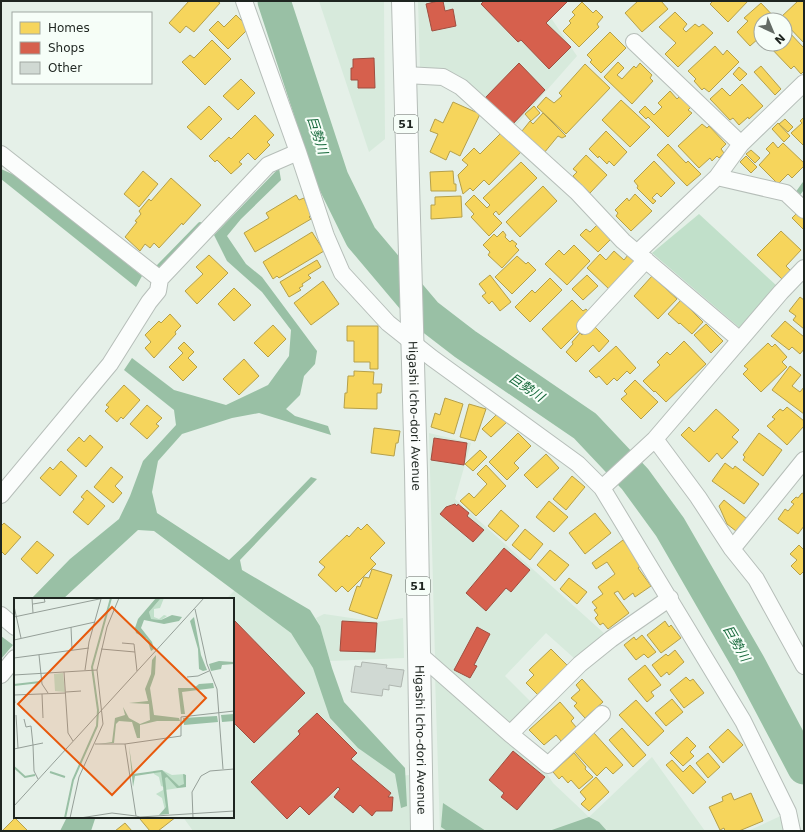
<svg xmlns="http://www.w3.org/2000/svg" width="805" height="832" font-family="'DejaVu Sans','Noto Sans JP',sans-serif">
  <style>
    .built { fill: #d7eadc }
    .green { fill: #c1e0ca }
    .water { fill: #99c0a5 }
    .homes { fill: #f6d55c; stroke: #b5a04a }
    .shops { fill: #d6604d; stroke: #9f4e40 }
    .lines { fill: none; stroke-linecap: round; stroke-linejoin: round }
    .stream { stroke: #99c0a5; stroke-width: 5.5 }
    .river { stroke: #99c0a5; stroke-width: 33 }
    .building { fill: #d0d9d3; stroke: #afb6b0 }
    .street-casing { stroke: #b6beb9; stroke-width: 18 }
    .primary-casing { stroke: #b6beb9; stroke-width: 24 }
    .street { stroke: #fbfdfc; stroke-width: 16 }
    .primary { stroke: #fbfdfc; stroke-width: 22 }
    .labels { text-anchor: middle; stroke-width: 4; stroke-linejoin: round; paint-order: stroke }
    .shield { fill: #f6fef8; stroke: #5f6661; stroke-width: 1 }
    .shield-label { font-size: 11px; font-weight: bold; fill: #1e2520 }
    .street-label { font-size: 12px; fill: #1e2520; stroke: #f6fef8 }
    .water-label { font-size: 13px; font-style: italic; fill: #17693b; stroke: #f6fef8 }
    .inset-river { fill: none; stroke: #99c0a5; stroke-width: 2 }
    .inset-road { fill: none; stroke: #959f98; stroke-width: 1 }
    .view { fill: #e8590c; fill-opacity: 0.15; stroke: #e8590c; stroke-width: 2 }
    .inset-edge { fill: none; stroke: #1e2520; stroke-width: 2 }
  </style>
  <rect width="100%" height="100%" fill="#e5f0e8"/>
  <path class="built" d="M 319,1 L 384,1 L 385,139 L 369,152 Z
    M 418,1 L 567,1 L 551,18 L 577,56 L 510,132 L 463,82 L 420,69 Z
    M 429,433 L 471,443 L 455,499 L 606,635 L 575,659 L 546,633 L 505,676 L 533,704 L 510,726 L 435,659 Z
    M 238,587 L 305,638 L 342,722 L 401,776 L 409,775 L 411,831 L 193,831 L 183,817 L 233,817 L 233,599 L 226,599 Z
    M 324,614 L 378,622 L 403,618 L 404,658 L 330,661 L 320,626 L 316,618 Z
    M 435,676 L 545,771 L 553,783 L 589,817 L 652,757 L 705,831 L 440,831 Z
    M 785,814 L 788,831 L 748,831 Z"/>
  <path class="green" d="M 699,214 L 777,286 L 741,329 L 652,253 Z"/>
  <path class="water" d="M 279,168 L 281,180 L 241,219 L 227,236 L 246,264 L 262,277 L 317,351 L 315,364 L 304,376 L 300,395 L 286,409 L 295,416 L 328,426 L 331,435 L 259,413 L 232,418 L 182,434 L 158,461 L 152,492 L 157,513 L 229,560 L 249,541 L 311,477 L 317,479 L 240,560 L 242,570 L 310,610 L 320,626 L 332,668 L 344,702 L 405,768 L 407,806 L 401,808 L 395,774 L 358,748 L 330,718 L 313,668 L 291,633 L 154,531 L 138,530 L 63,599 L 31,599 L 70,559 L 119,519 L 130,496 L 143,461 L 176,425 L 174,410 L 124,370 L 132,358 L 174,390 L 226,405 L 268,385 L 289,356 L 291,330 L 262,292 L 227,261 L 214,235 Z
    M 1,169 L 21,178 L 142,276 L 136,287 L 1,179 Z
    M 1,636 L 13,645 L 1,659 Z
    M 443,803 L 486,831 L 447,831 L 441,827 Z
    M 67,817 L 98,817 L 95,819 L 91,831 L 60,831 Z
    M 589,817 L 599,822 L 607,831 L 549,831 Z"/>
  <path class="homes" d="M 189,1 L 217,1 L 220,3 L 194,32 L 186,26 L 180,33 L 169,23 Z
    M 638,1 L 661,1 L 668,9 L 642,32 L 625,13 Z
    M 713,1 L 748,1 L 728,22 L 710,4 Z
    M 798,1 L 804,1 L 804,43 L 785,23 L 785,20 L 782,20 L 780,18 Z
    M 582,2 L 593,13 L 596,10 L 603,17 L 597,24 L 599,27 L 579,47 L 563,31 L 571,23 L 569,21 L 575,15 L 572,12 Z
    M 761,3 L 777,20 L 761,20 L 761,41 L 759,38 L 750,46 L 737,32 L 748,21 L 744,18 Z
    M 675,12 L 687,24 L 683,29 L 686,32 L 695,24 L 699,27 L 703,24 L 713,33 L 678,67 L 665,54 L 676,43 L 659,27 Z
    M 236,15 L 249,28 L 228,49 L 209,30 L 218,21 L 224,27 Z
    M 787,30 L 804,48 L 804,71 L 801,74 L 794,66 L 791,69 L 767,44 L 785,44 L 785,32 Z
    M 610,32 L 626,48 L 601,73 L 590,62 L 592,60 L 587,55 Z
    M 212,40 L 231,59 L 205,85 L 182,62 L 190,55 L 194,58 Z
    M 715,46 L 723,55 L 727,50 L 739,62 L 709,92 L 704,88 L 702,90 L 694,81 L 696,79 L 688,71 Z
    M 618,62 L 624,68 L 617,75 L 622,79 L 634,66 L 636,68 L 640,63 L 652,75 L 650,78 L 653,81 L 632,104 L 604,77 Z
    M 585,64 L 610,88 L 566,134 L 537,107 L 546,97 L 554,103 L 562,96 L 559,93 Z
    M 761,66 L 781,89 L 775,95 L 754,72 Z
    M 739,67 L 747,74 L 740,81 L 733,74 Z
    M 241,79 L 255,93 L 238,110 L 223,96 Z
    M 742,84 L 763,106 L 749,119 L 748,117 L 739,125 L 733,118 L 730,120 L 710,99 L 722,88 L 730,96 Z
    M 670,91 L 677,99 L 680,96 L 691,107 L 688,110 L 692,113 L 668,137 L 648,117 L 646,119 L 639,112 L 645,106 L 654,115 L 662,107 L 658,103 Z
    M 621,100 L 650,127 L 630,147 L 602,120 Z
    M 453,102 L 480,114 L 460,156 L 450,151 L 446,160 L 430,152 L 438,134 L 430,131 L 435,119 L 443,123 Z
    M 209,106 L 222,119 L 201,140 L 187,127 Z
    M 534,106 L 540,113 L 531,121 L 525,114 Z
    M 543,113 L 566,136 L 562,138 L 558,136 L 544,153 L 522,131 L 530,121 L 533,124 Z
    M 255,115 L 274,135 L 267,142 L 270,145 L 255,160 L 248,153 L 239,162 L 242,164 L 231,174 L 217,160 L 215,162 L 209,156 L 229,137 L 231,139 Z
    M 804,117 L 804,146 L 791,133 L 802,123 L 800,121 Z
    M 785,119 L 793,127 L 788,132 L 779,124 Z
    M 778,123 L 790,136 L 784,142 L 772,129 Z
    M 702,124 L 707,128 L 709,126 L 726,144 L 721,149 L 724,153 L 719,158 L 717,156 L 712,161 L 710,158 L 699,168 L 678,146 Z
    M 606,131 L 627,152 L 614,166 L 609,161 L 607,164 L 599,156 L 598,158 L 589,149 Z
    M 502,132 L 521,152 L 489,185 L 484,180 L 473,191 L 470,188 L 463,194 L 458,175 L 468,165 L 462,160 L 474,148 L 480,154 Z
    M 773,142 L 778,148 L 783,143 L 804,163 L 804,166 L 792,178 L 788,174 L 778,184 L 759,165 L 770,153 L 766,149 Z
    M 668,144 L 686,163 L 688,161 L 701,174 L 687,186 L 657,155 Z
    M 751,150 L 760,158 L 755,163 L 746,154 Z
    M 586,155 L 607,175 L 590,193 L 573,176 L 577,172 L 573,169 Z
    M 746,156 L 757,167 L 751,173 L 740,162 Z
    M 654,161 L 675,183 L 661,197 L 657,193 L 652,198 L 656,201 L 653,204 L 637,188 L 638,186 L 634,181 Z
    M 521,162 L 537,178 L 499,215 L 496,211 L 493,214 L 502,223 L 489,236 L 471,217 L 474,214 L 465,204 L 474,195 L 487,208 L 490,205 L 483,198 Z
    M 143,171 L 158,184 L 139,207 L 124,194 Z
    M 453,171 L 454,184 L 456,184 L 456,191 L 431,191 L 430,172 Z
    M 171,178 L 201,205 L 183,225 L 182,223 L 159,248 L 154,243 L 150,248 L 145,244 L 140,251 L 125,237 L 137,222 L 135,221 L 141,214 L 139,211 L 149,199 L 151,201 Z
    M 543,186 L 557,201 L 520,237 L 506,222 Z
    M 635,194 L 652,211 L 631,231 L 616,216 L 618,213 L 615,210 L 627,198 L 629,201 Z
    M 296,195 L 299,200 L 304,198 L 311,215 L 309,217 L 311,219 L 255,252 L 244,233 L 269,218 L 266,213 Z
    M 461,196 L 462,217 L 431,219 L 431,205 L 435,205 L 435,197 Z
    M 798,212 L 804,219 L 804,230 L 792,218 Z
    M 597,225 L 611,239 L 598,252 L 580,235 L 586,229 L 590,232 Z
    M 503,231 L 506,235 L 505,237 L 510,242 L 512,240 L 517,244 L 515,246 L 519,250 L 502,268 L 488,255 L 490,252 L 483,245 L 494,234 L 497,237 Z
    M 781,231 L 801,250 L 786,266 L 791,271 L 783,280 L 757,255 Z
    M 312,232 L 324,251 L 279,278 L 277,276 L 273,279 L 263,262 Z
    M 574,245 L 590,261 L 567,285 L 545,264 L 559,250 L 564,255 Z
    M 614,251 L 624,260 L 628,255 L 636,262 L 610,290 L 587,268 L 600,254 L 606,260 Z
    M 209,255 L 228,273 L 197,304 L 185,291 L 203,274 L 196,267 Z
    M 517,256 L 526,264 L 528,262 L 536,270 L 512,294 L 495,277 Z
    M 317,260 L 321,267 L 308,275 L 311,278 L 302,284 L 303,286 L 299,288 L 301,290 L 289,297 L 280,282 Z
    M 490,275 L 511,302 L 500,311 L 492,301 L 489,304 L 482,296 L 486,293 L 479,284 Z
    M 587,275 L 598,286 L 583,300 L 572,289 Z
    M 652,276 L 677,299 L 658,319 L 634,296 Z
    M 550,278 L 562,290 L 530,322 L 515,307 L 532,290 L 535,293 Z
    M 323,281 L 339,304 L 311,325 L 294,303 Z
    M 234,288 L 251,305 L 234,321 L 218,304 Z
    M 800,297 L 804,300 L 804,329 L 793,320 L 796,316 L 789,311 Z
    M 572,300 L 583,311 L 586,309 L 591,314 L 591,319 L 561,349 L 542,329 Z
    M 681,300 L 703,322 L 692,334 L 680,323 L 679,324 L 668,314 Z
    M 170,314 L 181,326 L 175,332 L 176,334 L 154,358 L 145,348 L 151,342 L 145,335 L 159,321 L 161,323 Z
    M 785,321 L 804,337 L 804,349 L 800,354 L 792,347 L 789,350 L 771,336 Z
    M 706,324 L 723,341 L 711,353 L 694,335 Z
    M 273,325 L 286,339 L 268,357 L 254,343 Z
    M 593,325 L 609,341 L 599,352 L 593,345 L 576,362 L 566,352 L 573,344 L 572,342 L 580,333 L 582,335 Z
    M 347,326 L 378,326 L 378,369 L 370,369 L 370,362 L 354,362 L 354,341 L 347,341 Z
    M 684,341 L 706,364 L 666,402 L 655,391 L 654,392 L 643,381 L 660,365 L 657,362 L 667,352 L 670,355 Z
    M 184,342 L 194,352 L 188,358 L 197,367 L 183,381 L 169,367 L 183,353 L 178,348 Z
    M 768,343 L 772,347 L 775,344 L 787,357 L 782,362 L 787,367 L 761,392 L 743,374 L 748,369 L 744,366 Z
    M 616,346 L 636,368 L 630,374 L 627,371 L 617,381 L 614,378 L 607,385 L 599,376 L 596,378 L 589,371 Z
    M 244,359 L 259,376 L 239,395 L 223,379 Z
    M 790,366 L 801,375 L 792,386 L 800,392 L 804,387 L 804,414 L 772,390 Z
    M 354,371 L 374,372 L 373,384 L 382,384 L 381,393 L 377,393 L 377,409 L 344,408 L 345,393 L 347,393 L 348,376 L 354,376 Z
    M 635,380 L 658,402 L 641,419 L 621,399 L 627,394 L 624,391 Z
    M 124,385 L 140,400 L 123,419 L 121,417 L 117,422 L 105,411 L 109,407 L 106,405 Z
    M 445,398 L 463,404 L 454,434 L 431,427 L 435,413 L 440,415 Z
    M 469,404 L 486,409 L 475,441 L 460,437 Z
    M 147,405 L 162,418 L 156,424 L 159,426 L 147,439 L 130,424 Z
    M 787,407 L 804,421 L 804,426 L 787,445 L 767,426 L 775,419 L 772,417 L 780,409 L 783,411 Z
    M 716,409 L 739,430 L 732,437 L 738,442 L 722,459 L 717,453 L 709,462 L 681,435 L 689,427 L 694,432 Z
    M 498,413 L 507,422 L 491,437 L 482,429 Z
    M 374,428 L 400,431 L 398,443 L 396,443 L 394,456 L 371,453 Z
    M 518,433 L 531,446 L 514,463 L 519,468 L 507,480 L 489,462 Z
    M 759,433 L 782,450 L 763,476 L 743,460 L 745,457 L 743,455 Z
    M 90,435 L 103,447 L 86,467 L 67,450 L 79,437 L 84,442 Z
    M 480,450 L 487,457 L 473,471 L 465,464 Z
    M 546,454 L 559,468 L 537,488 L 524,475 Z
    M 61,461 L 77,476 L 60,496 L 40,478 L 50,467 L 53,470 Z
    M 725,463 L 733,469 L 735,466 L 759,484 L 744,504 L 712,481 Z
    M 486,465 L 506,486 L 476,516 L 460,501 L 469,493 L 474,498 L 487,484 L 477,474 Z
    M 111,467 L 123,477 L 115,486 L 122,493 L 113,503 L 94,487 Z
    M 572,476 L 585,487 L 566,510 L 553,499 Z
    M 87,490 L 105,506 L 88,525 L 73,512 L 84,499 L 81,497 Z
    M 802,493 L 804,494 L 804,526 L 798,534 L 778,519 L 785,509 L 788,511 L 794,504 L 791,502 L 796,497 L 798,498 Z
    M 724,500 L 747,519 L 736,531 L 727,524 L 719,506 Z
    M 549,501 L 568,517 L 554,532 L 536,517 Z
    M 501,510 L 519,526 L 506,541 L 488,526 Z
    M 595,513 L 611,533 L 585,554 L 569,533 Z
    M 4,523 L 21,537 L 5,555 L 1,551 L 1,526 Z
    M 367,524 L 385,543 L 370,558 L 376,564 L 348,592 L 342,586 L 336,592 L 318,575 L 325,567 L 319,562 L 347,535 L 349,537 L 358,527 L 361,530 Z
    M 525,529 L 543,544 L 530,560 L 512,545 Z
    M 623,540 L 642,565 L 638,568 L 651,586 L 635,597 L 633,593 L 624,600 L 618,591 L 614,593 L 629,613 L 608,629 L 603,623 L 600,625 L 595,618 L 598,615 L 594,610 L 597,608 L 592,602 L 603,594 L 598,587 L 615,574 L 607,562 L 596,569 L 592,563 Z
    M 37,541 L 54,555 L 37,574 L 21,559 Z
    M 799,545 L 804,550 L 804,571 L 800,575 L 791,566 L 797,560 L 790,554 Z
    M 550,550 L 569,565 L 555,581 L 537,565 Z
    M 372,569 L 392,575 L 377,619 L 349,610 L 357,586 L 360,587 L 364,577 L 369,578 Z
    M 569,578 L 587,592 L 577,604 L 560,589 Z
    M 665,621 L 669,627 L 671,625 L 681,638 L 661,653 L 647,635 Z
    M 642,635 L 656,652 L 648,658 L 644,654 L 636,660 L 624,645 L 634,637 L 636,640 Z
    M 551,649 L 568,666 L 538,695 L 526,683 L 534,675 L 529,670 Z
    M 675,650 L 684,662 L 669,675 L 667,672 L 661,677 L 652,665 L 666,654 L 668,656 Z
    M 645,665 L 661,685 L 651,692 L 654,696 L 647,702 L 628,679 Z
    M 686,677 L 690,681 L 693,679 L 704,693 L 684,708 L 670,690 Z
    M 582,679 L 603,702 L 585,718 L 574,706 L 577,703 L 571,698 L 580,690 L 576,685 Z
    M 672,699 L 683,712 L 666,726 L 655,713 Z
    M 636,700 L 664,731 L 648,746 L 619,715 Z
    M 560,702 L 574,718 L 571,721 L 576,727 L 561,741 L 556,735 L 544,745 L 529,730 Z
    M 622,728 L 646,755 L 633,767 L 609,740 Z
    M 728,729 L 743,745 L 723,763 L 709,747 Z
    M 594,733 L 623,765 L 613,774 L 606,767 L 597,776 L 574,751 Z
    M 687,737 L 696,746 L 690,752 L 694,756 L 683,766 L 670,753 Z
    M 574,753 L 586,767 L 585,769 L 593,777 L 579,789 L 571,780 L 568,783 L 562,776 L 559,779 L 553,772 Z
    M 708,753 L 720,767 L 708,778 L 696,763 Z
    M 672,760 L 683,772 L 690,765 L 706,782 L 693,794 L 666,765 Z
    M 596,777 L 609,792 L 589,811 L 581,804 L 586,799 L 580,792 Z
    M 731,793 L 734,800 L 751,793 L 763,821 L 739,831 L 725,831 L 724,828 L 720,830 L 709,807 L 723,801 L 722,797 Z
    M 142,817 L 176,817 L 158,831 L 150,831 L 140,819 Z
    M 15,818 L 28,831 L 2,831 Z
    M 125,823 L 132,831 L 115,831 Z"/>
  <path class="shops" d="M 438,1 L 443,1 L 445,11 L 453,9 L 456,26 L 432,31 L 426,4 Z
    M 484,1 L 568,1 L 546,23 L 571,47 L 549,69 L 521,40 L 518,42 L 481,4 Z
    M 374,58 L 375,88 L 358,88 L 358,80 L 351,80 L 351,68 L 353,68 L 353,59 Z
    M 519,63 L 545,90 L 512,125 L 485,98 Z
    M 434,438 L 467,443 L 464,465 L 431,460 Z
    M 455,504 L 457,506 L 458,504 L 469,513 L 467,516 L 484,530 L 473,542 L 440,514 L 446,507 Z
    M 504,548 L 530,570 L 511,592 L 506,588 L 486,611 L 466,593 Z
    M 233,619 L 305,693 L 254,743 L 233,722 Z
    M 342,621 L 377,623 L 375,652 L 340,651 Z
    M 477,627 L 490,634 L 474,665 L 477,666 L 470,678 L 454,670 Z
    M 317,713 L 357,753 L 351,759 L 391,793 L 388,797 L 393,797 L 392,811 L 376,811 L 372,816 L 360,805 L 353,813 L 334,797 L 340,789 L 338,787 L 309,815 L 300,806 L 287,819 L 251,782 L 300,734 L 298,731 Z
    M 513,751 L 545,777 L 517,810 L 501,797 L 504,793 L 489,780 Z"/>
  <g class="lines">
    <path class="stream" d="M 799,192 L 804,185
      M 159,267 L 200,225"/>
    <path class="river" d="M 274,1 L 332,178 L 361,237 L 426,314 L 465,344 L 585,426 L 635,479 L 670,527 L 749,664 L 804,768"/>
  </g>
  <path class="building" d="M 362,662 L 387,665 L 386,668 L 404,670 L 401,687 L 389,685 L 389,690 L 383,689 L 382,696 L 351,692 L 355,666 L 361,667 Z"/>
  <g class="lines">
    <g class="street-casing">
      <path id="street" d="M 244,1 L 298,152 L 326,236 L 342,273 L 388,323 L 432,358 L 578,464 L 602,488 L 743,721 L 788,812 L 792,831
        M 634,42 L 741,144
        M 405,75 L 443,77 L 461,87 L 577,192 L 623,241 L 740,340
        M 1,154 L 160,279
        M 717,177 L 786,193 L 804,210
        M 637,253 L 717,177 L 741,144 L 804,83
        M 585,326 L 646,260
        M 655,439 L 698,497 L 732,549 L 756,579 L 804,666
        M 602,488 L 655,439 L 781,292 L 804,268
        M 1,495 L 110,364 L 149,302 L 158,291 L 160,279 L 268,165 L 298,152
        M 732,549 L 804,460
        M 1,615 L 15,627
        M 419,654 L 510,734 L 548,765 L 602,714
        M 1,675 L 15,658
        M 510,734 L 580,664 L 611,639 L 670,598"/>
    </g>
    <g class="primary-casing">
      <g id="primary">
        <path id="s1" d="M 403,1 L 416,472 L 422,831"/>
      </g>
    </g>
    <use href="#street" class="street"/>
    <use href="#primary" class="primary"/>
  </g>
  <g class="labels">
    <g class="shield">
      <rect x="394" y="115" width="24" height="18" rx="3"/>
      <rect x="406" y="577" width="24" height="18" rx="3"/>
    </g>
    <g class="shield-label">
      <text x="406" y="128">51</text>
      <text x="418" y="590">51</text>
    </g>
    <g class="street-label">
      <text dy="4" stroke="none"><textPath href="#s1" startOffset="415">Higashi Icho-dori Avenue</textPath></text>
      <text dy="4" stroke="none"><textPath href="#s1" startOffset="739">Higashi Icho-dori Avenue</textPath></text>
    </g>
    <g class="water-label">
      <text transform="translate(318 135) rotate(72)" y="5">巨勢川</text>
      <text transform="translate(527 387) rotate(34)" y="5">巨勢川</text>
      <text transform="translate(737 643) rotate(60)" y="5">巨勢川</text>
    </g>
  </g>
  <g transform="translate(14 598)">
    <rect width="220" height="220" fill="#e5f0e8"/>
    <path d="M 147,0 L 150,0 L 146,10 L 140,11 L 140,19 L 145,21 L 150,17 L 153,18 L 147,22 L 136,21 L 135,14 ZM 49,75 L 51,94 L 41,93 L 40,76 ZM 148,172 L 158,177 L 171,176 L 172,189 L 151,192 L 154,212 L 151,212 L 148,200 L 142,196 L 149,192 L 150,189 L 147,188 L 145,179 L 140,176 L 139,173 Z" fill="#c1e0ca"/>
    <path d="M 142,0 L 147,0 L 135,14 L 137,21 L 147,22 L 158,17 L 168,19 L 165,23 L 150,26 L 130,22 L 127,30 L 138,44 L 140,51 L 137,53 L 133,41 L 122,35 L 121,30 L 124,21 ZM 180,19 L 187,57 L 193,72 L 189,73 L 185,71 L 184,51 L 176,23 ZM 142,57 L 141,76 L 136,90 L 140,117 L 165,120 L 166,123 L 143,123 L 126,127 L 126,140 L 123,140 L 118,124 L 105,123 L 102,126 L 100,145 L 85,146 L 98,144 L 101,120 L 111,117 L 109,109 L 115,120 L 126,126 L 136,122 L 135,106 L 115,105 L 134,103 L 131,91 L 137,76 L 138,62 ZM 205,63 L 220,64 L 220,66 L 208,67 L 207,71 L 197,73 L 195,66 ZM 199,85 L 200,90 L 168,94 L 171,116 L 167,116 L 164,90 L 180,90 L 185,86 ZM 220,116 L 220,123 L 208,124 L 207,117 ZM 203,118 L 204,124 L 170,127 L 169,120 ZM 115,148 L 119,176 L 148,172 L 165,188 L 170,186 L 169,176 L 172,177 L 172,189 L 163,190 L 153,179 L 151,180 L 155,216 L 145,217 L 152,209 L 147,174 L 121,178 L 119,189 Z" fill="#99c0a5"/>
    <path class="inset-river" d="M 0,87 L 26,84M 0,169 L 11,179 L 21,177M 36,174 L 51,179M 51,220 L 59,182 L 83,128 L 84,112 L 78,69 L 97,0"/>
    <path class="inset-road" d="M 18,0 L 19,15M 19,6 L 31,4 L 30,0M 0,8 L 7,40M 181,11 L 193,66 L 203,91 L 209,171M 0,19 L 90,0M 57,29 L 58,52M 0,42 L 81,24M 108,45 L 120,46 L 123,73M 87,51 L 121,54M 25,57 L 28,86 L 34,95M 0,60 L 75,50M 71,72 L 75,44 L 87,1M 50,74 L 54,135 L 59,143M 0,77 L 83,72M 173,79 L 184,78 L 195,73M 52,94 L 67,93M 28,96 L 29,120M 1,105 L 0,97 L 52,95M 2,117 L 4,150M 10,121 L 12,129 L 17,128 L 19,147 L 29,145M 81,146 L 111,146 L 167,138 L 167,119 L 220,113M 111,146 L 122,218 L 126,219 L 220,213M 0,151 L 19,147 L 20,173 L 24,181M 0,208 L 190,0M 56,220 L 65,179 L 89,126 L 83,72 L 93,29 L 105,0M 66,220 L 98,215 L 122,218M 179,220 L 178,194 L 187,178 L 196,173 L 220,171"/>
    <path class="view" d="M 98,9 L 192,100 L 98,197 L 4,106 Z"/>
    <rect width="220" height="220" class="inset-edge"/>
  </g>
  <rect width="805" height="832" fill="none" stroke="#1e2520" stroke-width="4"/>
  <rect x="12" y="12" width="140" height="72" fill="#f6fef8" stroke="#a0a7a2"/>
  <rect x="20" y="22" width="20" height="12" fill="#f6d55c" stroke="#a0a7a2"/>
  <text x="48" y="32" font-size="12" fill="#1e2520">Homes</text>
  <rect x="20" y="42" width="20" height="12" fill="#d6604d" stroke="#a0a7a2"/>
  <text x="48" y="52" font-size="12" fill="#1e2520">Shops</text>
  <rect x="20" y="62" width="20" height="12" fill="#d0d9d3" stroke="#a0a7a2"/>
  <text x="48" y="72" font-size="12" fill="#1e2520">Other</text>
  <g transform="translate(773 32) rotate(136)"><circle r="19" fill="#f6fef8" stroke="#a0a7a2"/>
  <path d="M0-3L7 15L0 10L-7 15Z" fill="#646c66"/>
  <text y="-6" font-size="11" font-weight="bold" text-anchor="middle" fill="#1e2520">N</text>
  </g>
</svg>
